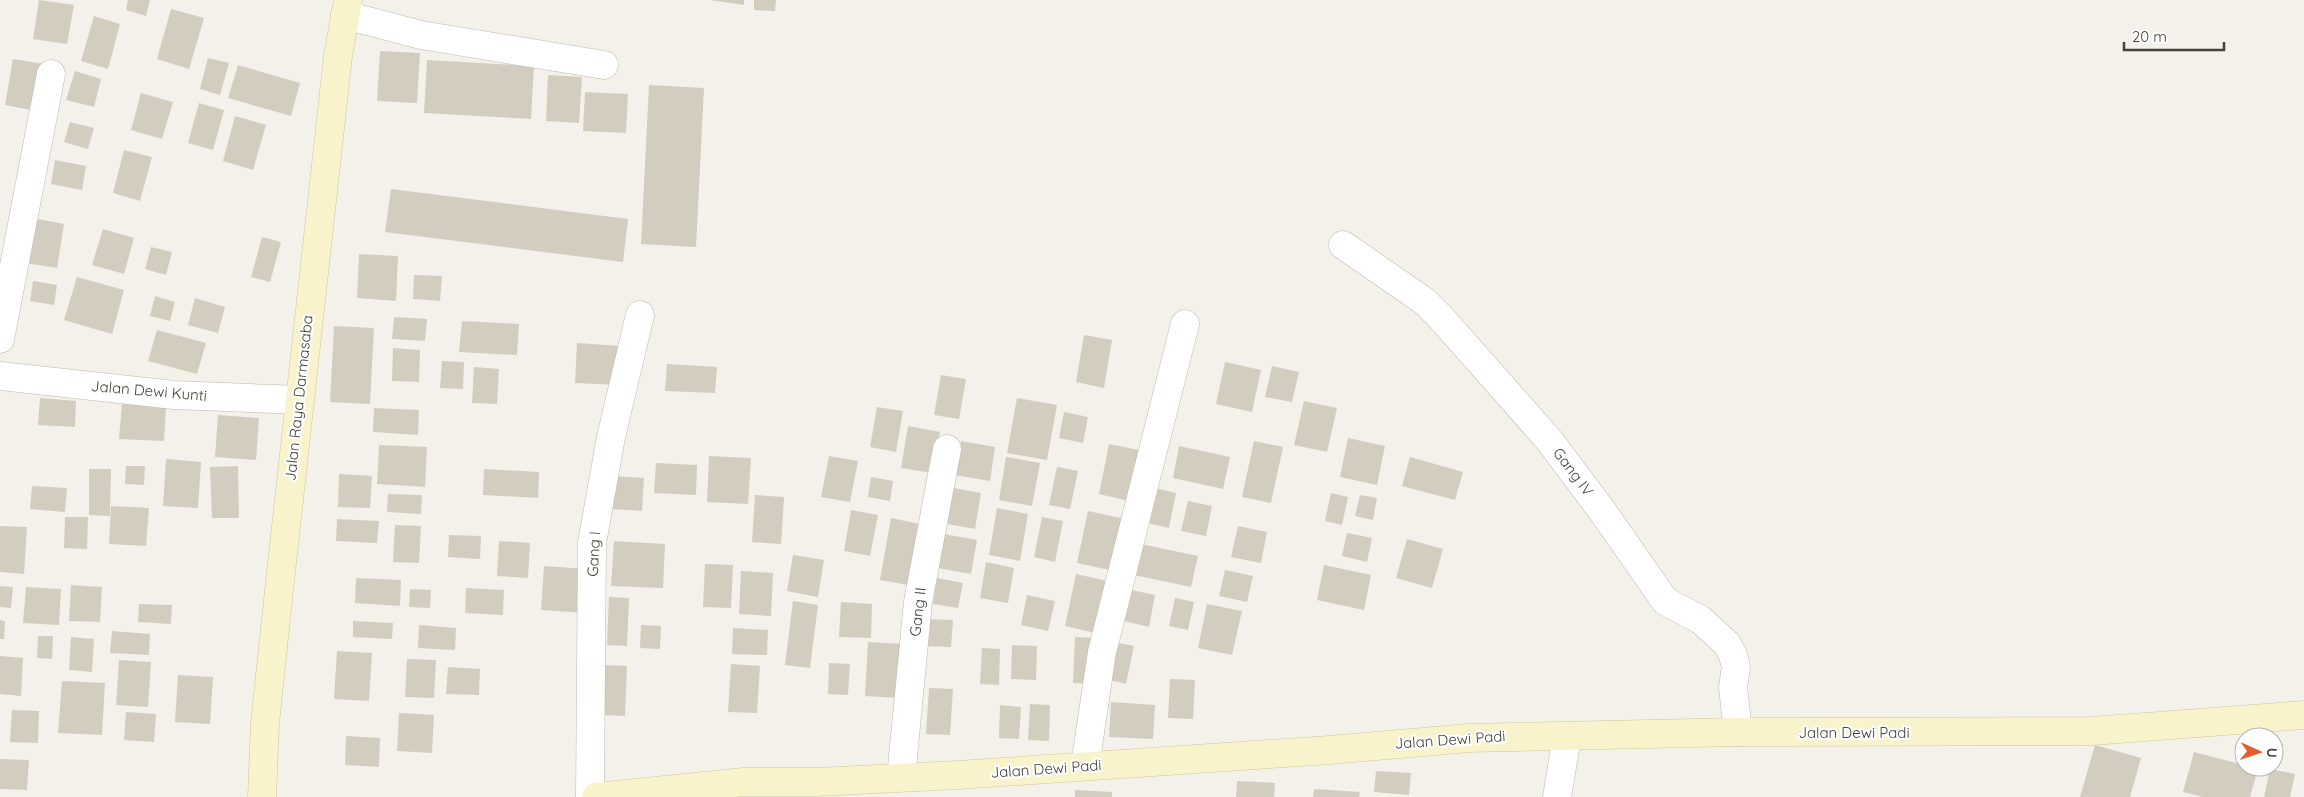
<svg xmlns="http://www.w3.org/2000/svg" width="2304" height="797" font-family="Quicksand,sans-serif">
  <style>
    .building { fill: #d3cdbf }
    .lines { fill: none; stroke-linecap: round; stroke-linejoin: round }
    .street-casing { stroke: #bdb9ac; stroke-width: 29 }
    .secondary-casing { stroke: #cec69d; stroke-width: 29 }
    .street { stroke: #fff; stroke-width: 28 }
    .secondary { stroke: #f9f3cc; stroke-width: 28 }
    .labels { text-anchor: middle; stroke-width: 4.5; stroke-linejoin: round; paint-order: stroke }
    .street-label { font-size: 15px; fill: #454238; stroke: #fff }
  </style>
  <rect width="100%" height="100%" fill="#f3f1e9"/>
  <path class="building" d="M 39,0 L 74,5 L 67,44 L 33,39 Z
    M 128,0 L 150,0 L 146,16 L 126,10 Z
    M 710,0 L 744,0 L 744,5 Z
    M 754,0 L 776,0 L 775,11 L 754,10 Z
    M 171,9 L 204,18 L 189,69 L 157,59 Z
    M 94,16 L 120,24 L 108,69 L 81,61 Z
    M 380,51 L 420,53 L 417,103 L 377,101 Z
    M 208,58 L 229,63 L 220,95 L 200,89 Z
    M 13,59 L 44,64 L 36,111 L 5,105 Z
    M 427,60 L 534,66 L 531,119 L 424,113 Z
    M 238,65 L 300,83 L 291,116 L 228,98 Z
    M 75,71 L 101,79 L 94,107 L 66,100 Z
    M 548,75 L 582,77 L 579,123 L 546,121 Z
    M 649,85 L 704,88 L 696,247 L 641,244 Z
    M 585,92 L 628,94 L 626,133 L 583,131 Z
    M 141,93 L 173,102 L 162,139 L 131,130 Z
    M 199,103 L 224,110 L 213,150 L 188,143 Z
    M 235,116 L 266,125 L 253,170 L 223,161 Z
    M 70,122 L 94,128 L 88,149 L 64,142 Z
    M 124,150 L 152,157 L 140,201 L 113,193 Z
    M 55,160 L 86,166 L 82,190 L 51,184 Z
    M 391,189 L 628,219 L 623,262 L 385,232 Z
    M 27,217 L 64,224 L 57,268 L 19,262 Z
    M 103,229 L 134,238 L 124,274 L 92,265 Z
    M 262,237 L 281,242 L 270,282 L 251,277 Z
    M 151,247 L 172,252 L 166,275 L 145,269 Z
    M 359,254 L 398,256 L 396,301 L 357,298 Z
    M 414,275 L 442,276 L 440,301 L 413,299 Z
    M 77,277 L 124,290 L 112,334 L 64,320 Z
    M 33,281 L 57,285 L 54,305 L 30,301 Z
    M 155,296 L 175,302 L 170,321 L 150,316 Z
    M 195,298 L 225,307 L 218,333 L 188,325 Z
    M 394,317 L 427,319 L 425,341 L 392,339 Z
    M 462,321 L 519,324 L 517,355 L 459,352 Z
    M 334,326 L 374,328 L 370,404 L 330,402 Z
    M 157,330 L 206,343 L 197,374 L 148,361 Z
    M 1084,335 L 1112,340 L 1104,388 L 1076,382 Z
    M 577,343 L 621,346 L 619,385 L 575,383 Z
    M 393,348 L 420,350 L 419,382 L 392,381 Z
    M 442,361 L 464,362 L 463,389 L 440,388 Z
    M 1225,362 L 1261,370 L 1252,412 L 1216,404 Z
    M 667,364 L 717,367 L 715,393 L 665,391 Z
    M 1272,366 L 1299,372 L 1292,402 L 1265,397 Z
    M 474,367 L 499,369 L 497,404 L 472,403 Z
    M 941,375 L 966,379 L 959,419 L 934,415 Z
    M 40,398 L 76,401 L 75,427 L 38,425 Z
    M 1017,398 L 1057,405 L 1047,460 L 1007,453 Z
    M 1304,401 L 1337,408 L 1327,452 L 1294,445 Z
    M 122,403 L 166,406 L 164,441 L 119,439 Z
    M 877,407 L 903,411 L 896,452 L 870,447 Z
    M 374,408 L 419,410 L 418,435 L 373,432 Z
    M 1064,412 L 1088,417 L 1083,443 L 1059,438 Z
    M 218,415 L 259,418 L 256,460 L 215,457 Z
    M 908,426 L 940,432 L 933,473 L 901,468 Z
    M 1348,438 L 1385,446 L 1377,485 L 1340,477 Z
    M 961,441 L 995,447 L 990,481 L 955,475 Z
    M 1254,441 L 1283,447 L 1271,503 L 1242,497 Z
    M 1109,444 L 1144,451 L 1133,502 L 1099,494 Z
    M 379,445 L 427,447 L 425,487 L 377,484 Z
    M 1179,446 L 1230,457 L 1223,489 L 1173,478 Z
    M 709,456 L 751,458 L 748,504 L 707,502 Z
    M 829,456 L 858,461 L 850,502 L 821,497 Z
    M 1006,457 L 1040,463 L 1032,506 L 999,500 Z
    M 1410,457 L 1463,472 L 1455,500 L 1402,486 Z
    M 166,459 L 201,462 L 198,508 L 163,506 Z
    M 656,463 L 697,465 L 696,495 L 654,493 Z
    M 126,466 L 145,466 L 144,485 L 125,484 Z
    M 238,466 L 239,518 L 212,518 L 210,467 Z
    M 1057,467 L 1078,471 L 1070,509 L 1049,505 Z
    M 89,469 L 111,469 L 110,516 L 89,515 Z
    M 484,469 L 539,472 L 538,498 L 483,495 Z
    M 339,474 L 372,476 L 370,508 L 338,507 Z
    M 613,476 L 644,478 L 642,511 L 612,509 Z
    M 871,477 L 893,481 L 890,501 L 868,497 Z
    M 32,486 L 67,488 L 65,512 L 30,509 Z
    M 948,487 L 981,493 L 975,529 L 942,523 Z
    M 1154,488 L 1176,493 L 1169,528 L 1147,523 Z
    M 1331,493 L 1348,497 L 1342,525 L 1325,521 Z
    M 388,494 L 422,495 L 421,514 L 387,512 Z
    M 755,495 L 784,497 L 781,544 L 752,542 Z
    M 1360,495 L 1377,498 L 1373,520 L 1355,516 Z
    M 1188,501 L 1212,506 L 1206,536 L 1181,531 Z
    M 111,506 L 149,508 L 146,546 L 109,544 Z
    M 997,508 L 1028,514 L 1020,561 L 989,555 Z
    M 851,510 L 878,515 L 870,556 L 844,551 Z
    M 1088,511 L 1125,519 L 1114,571 L 1077,563 Z
    M 65,517 L 88,517 L 87,549 L 64,548 Z
    M 1042,517 L 1063,521 L 1055,562 L 1034,557 Z
    M 891,518 L 925,525 L 914,586 L 880,580 Z
    M 337,519 L 379,521 L 377,543 L 336,541 Z
    M 395,525 L 421,526 L 419,563 L 393,562 Z
    M 0,526 L 27,527 L 24,574 L 0,572 Z
    M 1238,526 L 1267,532 L 1261,563 L 1231,557 Z
    M 1347,533 L 1372,538 L 1367,562 L 1342,556 Z
    M 944,534 L 977,540 L 971,574 L 938,568 Z
    M 449,535 L 481,536 L 480,559 L 448,557 Z
    M 1407,539 L 1443,549 L 1432,588 L 1396,578 Z
    M 499,541 L 530,543 L 528,578 L 497,576 Z
    M 614,541 L 665,544 L 663,588 L 611,586 Z
    M 1141,544 L 1198,556 L 1191,587 L 1134,575 Z
    M 793,555 L 824,560 L 818,597 L 787,591 Z
    M 986,562 L 1014,568 L 1008,603 L 980,598 Z
    M 705,564 L 733,565 L 731,608 L 703,607 Z
    M 1324,565 L 1371,575 L 1364,610 L 1317,600 Z
    M 544,566 L 587,569 L 585,613 L 541,610 Z
    M 1225,570 L 1253,576 L 1247,602 L 1219,596 Z
    M 741,571 L 773,573 L 771,616 L 739,614 Z
    M 1076,574 L 1112,582 L 1100,634 L 1065,626 Z
    M 356,578 L 401,580 L 400,606 L 355,603 Z
    M 937,578 L 963,583 L 958,608 L 933,604 Z
    M 71,585 L 102,587 L 100,622 L 69,621 Z
    M 0,586 L 13,587 L 11,608 L 0,607 Z
    M 26,587 L 61,589 L 59,625 L 23,623 Z
    M 466,588 L 504,590 L 503,615 L 465,613 Z
    M 410,589 L 431,590 L 430,608 L 409,607 Z
    M 1127,589 L 1155,595 L 1149,627 L 1120,620 Z
    M 1027,595 L 1055,601 L 1048,631 L 1021,625 Z
    M 609,597 L 629,598 L 627,646 L 607,645 Z
    M 1175,598 L 1194,602 L 1188,630 L 1169,626 Z
    M 793,601 L 818,605 L 810,668 L 785,665 Z
    M 841,602 L 872,604 L 871,638 L 839,637 Z
    M 139,604 L 172,605 L 171,624 L 138,622 Z
    M 1207,604 L 1242,611 L 1232,655 L 1198,648 Z
    M 924,619 L 953,620 L 951,647 L 922,646 Z
    M 0,620 L 5,621 L 4,639 L 0,639 Z
    M 353,621 L 393,623 L 392,639 L 353,637 Z
    M 419,625 L 456,628 L 455,650 L 418,648 Z
    M 641,625 L 661,626 L 660,649 L 640,648 Z
    M 733,628 L 768,630 L 767,655 L 732,654 Z
    M 112,631 L 150,634 L 149,655 L 110,653 Z
    M 38,636 L 53,636 L 52,659 L 37,658 Z
    M 71,637 L 94,639 L 92,672 L 69,670 Z
    M 1075,637 L 1094,638 L 1092,684 L 1073,683 Z
    M 868,642 L 902,644 L 899,698 L 865,696 Z
    M 1114,642 L 1134,646 L 1126,684 L 1106,679 Z
    M 1012,645 L 1037,646 L 1036,680 L 1011,679 Z
    M 982,648 L 1000,649 L 999,685 L 980,684 Z
    M 337,651 L 372,653 L 369,701 L 334,699 Z
    M 0,656 L 23,658 L 21,696 L 0,694 Z
    M 407,659 L 436,660 L 434,698 L 405,697 Z
    M 119,660 L 151,662 L 148,707 L 116,705 Z
    M 829,663 L 850,664 L 848,695 L 828,694 Z
    M 731,664 L 760,666 L 757,713 L 728,712 Z
    M 603,665 L 627,666 L 625,716 L 600,715 Z
    M 448,667 L 480,669 L 479,695 L 446,694 Z
    M 178,675 L 213,677 L 210,724 L 175,722 Z
    M 1170,679 L 1195,680 L 1193,719 L 1168,718 Z
    M 62,681 L 105,683 L 102,735 L 58,733 Z
    M 929,688 L 953,689 L 950,735 L 926,734 Z
    M 1111,702 L 1155,705 L 1153,739 L 1109,737 Z
    M 1030,704 L 1050,705 L 1049,741 L 1028,740 Z
    M 1000,705 L 1021,707 L 1019,739 L 999,738 Z
    M 12,710 L 39,711 L 38,743 L 10,742 Z
    M 126,712 L 156,714 L 154,742 L 124,740 Z
    M 399,713 L 434,715 L 432,753 L 397,751 Z
    M 346,736 L 380,738 L 379,767 L 345,765 Z
    M 2095,745 L 2141,758 L 2130,797 L 2080,797 Z
    M 2194,752 L 2244,765 L 2244,767 L 2258,769 L 2250,797 L 2203,797 L 2183,792 Z
    M 0,759 L 29,760 L 27,790 L 0,789 Z
    M 2270,769 L 2295,774 L 2290,797 L 2264,797 Z
    M 1376,771 L 1411,773 L 1409,795 L 1374,792 Z
    M 1237,781 L 1275,783 L 1274,797 L 1236,797 Z
    M 1314,789 L 1360,792 L 1359,797 L 1313,797 Z
    M 1075,790 L 1112,792 L 1112,797 L 1075,797 Z"/>
  <g class="lines">
    <g class="street-casing">
      <path id="street" d="M 345,15 L 421,35 L 604,65
        M 1343,245 L 1424,301 L 1442,319 L 1549,440 L 1603,512 L 1665,601 L 1701,620 L 1727,644 L 1733,655 L 1736,667 L 1733,687 L 1738,732
        M 0,339 L 51,74
        M 0,376 L 174,395 L 299,400
        M 1085,766 L 1102,652 L 1185,324
        M 901,777 L 918,602 L 947,449
        M 590,797 L 592,543 L 611,437 L 640,315
        M 1557,797 L 1567,737"/>
    </g>
    <g class="secondary-casing">
      <path id="secondary" d="M 262,797 L 265,723 L 280,581 L 338,56 L 348,0
        M 596,797 L 744,782 L 817,782 L 958,775 L 1330,750 L 1469,738 L 1738,732 L 2092,731 L 2304,715"/>
    </g>
    <use href="#street" class="street"/>
    <use href="#secondary" class="secondary"/>
  </g>
  <g class="labels">
    <g class="street-label">
      <text transform="translate(149 391) rotate(5)" y="5">Jalan Dewi Kunti</text>
      <text transform="translate(299 398) rotate(-84)" y="5">Jalan Raya Darmasaba</text>
      <text transform="translate(1573 472) rotate(53)" y="5">Gang IV</text>
      <text transform="translate(594 554) rotate(-87)" y="5">Gang I</text>
      <text transform="translate(918 612) rotate(-83)" y="5">Gang II</text>
      <text x="1854" y="738">Jalan Dewi Padi</text>
      <text transform="translate(1450 740) rotate(-4)" y="5">Jalan Dewi Padi</text>
      <text transform="translate(1046 769) rotate(-4)" y="5">Jalan Dewi Padi</text>
    </g>
  </g>
  <g transform="translate(2259 752) rotate(93)"><circle r="24" fill="#ffffff" stroke="#b5b3af"/>
  <path d="M0-4L9 19L0 12L-9 19Z" fill="#e45d2e"/>
  <text y="-8" font-size="14" font-weight="bold" text-anchor="middle" fill="#454238">U</text>
  </g>
  <path d="M2124 42v8h100v-8" fill="none" stroke="#454238" stroke-width="2.5"/>
  <text x="2132" y="42" font-size="15" fill="#454238" stroke="#ffffff" stroke-width="4" paint-order="stroke">20 m</text>
</svg>
